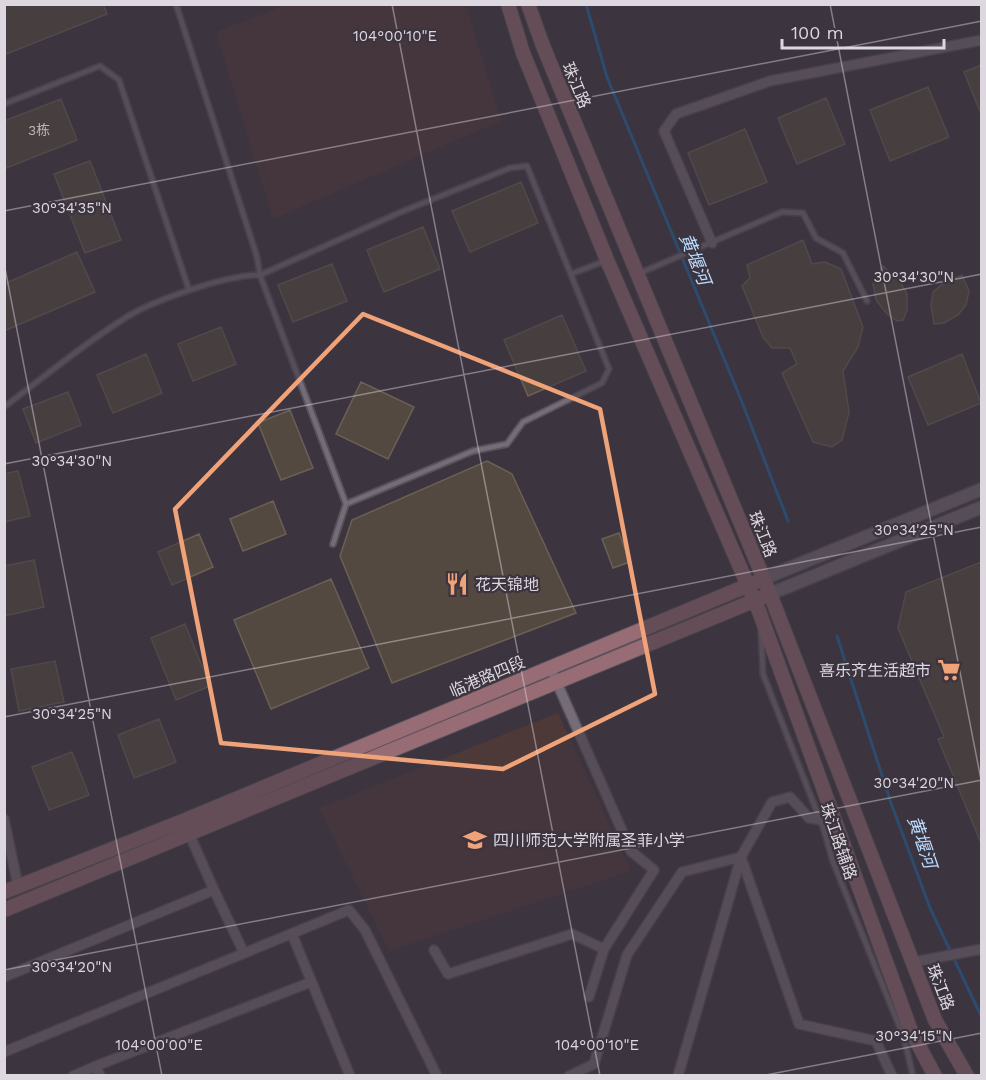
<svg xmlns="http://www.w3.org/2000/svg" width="986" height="1080" font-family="'Work Sans','Noto Sans SC',sans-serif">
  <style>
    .education { fill: #4e3939 }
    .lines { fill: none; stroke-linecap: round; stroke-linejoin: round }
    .stream { stroke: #1c67a6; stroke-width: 3 }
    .building { fill: #544940; stroke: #6c6056; stroke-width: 1.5 }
    .service-casing { stroke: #57515a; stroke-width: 8 }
    .minor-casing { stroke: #57515a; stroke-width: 12 }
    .tertiary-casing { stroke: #57515a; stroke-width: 15 }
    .secondary-casing { stroke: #57515a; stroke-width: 16 }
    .service { stroke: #756c78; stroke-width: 4.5 }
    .minor { stroke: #756c78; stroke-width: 9 }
    .tertiary { stroke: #756c78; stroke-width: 12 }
    .secondary { stroke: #976c75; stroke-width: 14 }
    .marked { fill: none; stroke: #f0a279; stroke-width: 4.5; stroke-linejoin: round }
    .ticks { fill: none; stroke: #ddd8df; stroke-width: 1.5; stroke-opacity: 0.45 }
    .labels { text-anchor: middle; stroke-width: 4.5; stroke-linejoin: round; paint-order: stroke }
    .number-label { font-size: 14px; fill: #bbb4b7 }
    .street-label { font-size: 16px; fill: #ddd8df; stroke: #3c343f }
    .poi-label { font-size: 16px; fill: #ddd8df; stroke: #3c343f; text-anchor: start }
    .water-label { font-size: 18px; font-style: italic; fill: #b9dcff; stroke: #3c343f }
    .ticks-label { font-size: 15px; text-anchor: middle; fill: #ddd8df; stroke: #3c343f; stroke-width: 4.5; stroke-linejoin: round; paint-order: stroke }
  </style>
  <rect width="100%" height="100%" fill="#3c343f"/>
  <path class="education" d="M 289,4 L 466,5 L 501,121 L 273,219 L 216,32 Z
    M 558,713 L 631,871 L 389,951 L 319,808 Z"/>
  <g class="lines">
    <path class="stream" d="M 586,4 L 607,77 L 742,402 L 788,521
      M 837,636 L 891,803 L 930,908 L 982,1018"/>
  </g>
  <path class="building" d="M 4,4 L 103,4 L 107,14 L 4,55 Z
    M 981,65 L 981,114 L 964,72 Z
    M 928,87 L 949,137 L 890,161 L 870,110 Z
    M 826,98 L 845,144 L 797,164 L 778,118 Z
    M 61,99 L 77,140 L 4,169 L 4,121 Z
    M 745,129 L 767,182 L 709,205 L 688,153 Z
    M 90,161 L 121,240 L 85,253 L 54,174 Z
    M 521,182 L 538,223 L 470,252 L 452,211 Z
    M 423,227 L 440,269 L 384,292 L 367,250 Z
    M 803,240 L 812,264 L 825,262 L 841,269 L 863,327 L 858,347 L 843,371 L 849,412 L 842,440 L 832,447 L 813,442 L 782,373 L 797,364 L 790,348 L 772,348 L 763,337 L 742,286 L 750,278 L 747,265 Z
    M 77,252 L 95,292 L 4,331 L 4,284 Z
    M 332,264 L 347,301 L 293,322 L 278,285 Z
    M 883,266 L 900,282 L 907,294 L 907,310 L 903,320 L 897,321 L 887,314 L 876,300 L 873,284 Z
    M 962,275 L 969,291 L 966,305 L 958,315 L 944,323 L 934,324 L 931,305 L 933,292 L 945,282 Z
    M 562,315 L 586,371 L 528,396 L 504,340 Z
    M 221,327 L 236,364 L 193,381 L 178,344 Z
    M 146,354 L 162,393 L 113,413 L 97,375 Z
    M 962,354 L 981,403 L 928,425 L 908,377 Z
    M 361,382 L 414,407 L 388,459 L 336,434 Z
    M 68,392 L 81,425 L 36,443 L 23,409 Z
    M 290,410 L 313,468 L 281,480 L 258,423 Z
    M 487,461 L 512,474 L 576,613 L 392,683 L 340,556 L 352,520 Z
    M 18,471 L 30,516 L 4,522 L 4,474 Z
    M 273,501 L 286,534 L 243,551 L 230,519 Z
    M 619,533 L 630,562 L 613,568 L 602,539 Z
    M 199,534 L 213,567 L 172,585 L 158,552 Z
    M 34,560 L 44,607 L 4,616 L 4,566 Z
    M 981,562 L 981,843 L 938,739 L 944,737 L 898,628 L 906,592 Z
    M 331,579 L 369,668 L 271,709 L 234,620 Z
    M 185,624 L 210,686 L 176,700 L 151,638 Z
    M 55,661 L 64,702 L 19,711 L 11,669 Z
    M 159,719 L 176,762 L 134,778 L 118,735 Z
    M 72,752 L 89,795 L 49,810 L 32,767 Z"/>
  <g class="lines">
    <g class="service-casing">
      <path id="service" d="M 176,4 L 257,257 L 260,275 L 401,212 L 510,168 L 527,166 L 609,369 L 602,383 L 523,422 L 507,444 L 473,451 L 346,504
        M 4,104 L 100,66 L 119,80 L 189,290
        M 640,273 L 782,212 L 803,213 L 816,238 L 843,253 L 867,301
        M 571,274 L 605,261
        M 4,407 C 43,378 81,346 122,320 C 150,301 226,275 260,275 L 346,504 L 333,544
        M 761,632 L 763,674 L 824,830 L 833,862 L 904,1038 L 913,1076"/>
    </g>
    <g class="minor-casing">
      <path id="minor" d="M 712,243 L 664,131 L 676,114 L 770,81 L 982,40
        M 550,667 L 631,851 L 654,870 L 604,949 L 589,997
        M 4,819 L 18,886
        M 741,857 L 799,1024 L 876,1041 L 892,1076
        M 214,890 L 244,953
        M 292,934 L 350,1076
        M 434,950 L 448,974 L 572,934 L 604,949
        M 914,962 L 982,949
        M 4,977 L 214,890 L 188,831
        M 4,1052 L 349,910 L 365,930 L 437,1076
        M 96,1066 L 311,982
        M 73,1076 L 96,1066 L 100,1076
        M 569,1076 L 594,1064 L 627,955 L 682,872 L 741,857 L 772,802 L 790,797 L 809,818 L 821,820
        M 678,1076 L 741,857"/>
    </g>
    <g class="tertiary-casing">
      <path id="tertiary" d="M 763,579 L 982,489
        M 770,594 L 982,507"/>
    </g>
    <g class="secondary-casing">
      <path id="secondary" d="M 508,4 L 523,53 L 607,260 L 759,611 L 911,1031 L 935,1076
        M 528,4 L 543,46 L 770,594 L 935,1020 L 967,1076
        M 4,892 L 183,821 L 756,582
        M 4,910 L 763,597"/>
    </g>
    <use href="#service" class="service"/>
    <use href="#minor" class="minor"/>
    <use href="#tertiary" class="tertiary"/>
    <use href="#secondary" class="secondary"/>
  </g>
  <path d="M0 0H986V1080H0ZM 363,314 L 600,409 L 655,694 L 503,769 L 221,743 L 175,509 Z" fill="#3c343f" fill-opacity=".55" fill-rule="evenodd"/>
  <path class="marked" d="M 363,314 L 600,409 L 655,694 L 503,769 L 221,743 L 175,509 Z"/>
  <path class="ticks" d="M 392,4 L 600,1076M 830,4 L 982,785M 4,211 L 982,21M 4,263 L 162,1076M 4,464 L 982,274M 4,717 L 982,527M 4,970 L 982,780M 761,1076 L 982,1033"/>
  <defs>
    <g id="restaurant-bare" transform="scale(1.8)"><path d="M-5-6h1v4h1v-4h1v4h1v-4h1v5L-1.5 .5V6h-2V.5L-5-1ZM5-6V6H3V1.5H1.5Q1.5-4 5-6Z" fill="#f0a279" stroke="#3c343f" stroke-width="2.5" paint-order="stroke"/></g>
    <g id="supermarket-bare" transform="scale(1.8)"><path d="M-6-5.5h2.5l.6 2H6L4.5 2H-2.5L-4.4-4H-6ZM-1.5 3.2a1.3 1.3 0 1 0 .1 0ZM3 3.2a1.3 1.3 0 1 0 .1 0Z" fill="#f0a279" stroke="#3c343f" stroke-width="2.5" paint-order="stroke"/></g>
    <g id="school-bare" transform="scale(1.8)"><path d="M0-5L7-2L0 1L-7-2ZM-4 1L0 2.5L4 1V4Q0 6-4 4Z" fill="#f0a279" stroke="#3c343f" stroke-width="2.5" paint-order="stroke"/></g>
  </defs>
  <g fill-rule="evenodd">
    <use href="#restaurant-bare" x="457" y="584"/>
    <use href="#supermarket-bare" x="949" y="670"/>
    <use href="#school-bare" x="475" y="840"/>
  </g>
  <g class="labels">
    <g class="number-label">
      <text x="39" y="135">3栋</text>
    </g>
    <g class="street-label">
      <text transform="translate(577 85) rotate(67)" y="6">珠江路</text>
      <text transform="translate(763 534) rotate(68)" y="6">珠江路</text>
      <text transform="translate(487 676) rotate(-23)" y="6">临港路四段</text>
      <text transform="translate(839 841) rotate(71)" y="6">珠江路辅路</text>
      <text transform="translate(941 987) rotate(69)" y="6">珠江路</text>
    </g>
    <g class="poi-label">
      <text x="475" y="590">花天锦地</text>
      <text x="931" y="676" text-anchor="end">喜乐齐生活超市</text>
      <text x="493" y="846">四川师范大学附属圣菲小学</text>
    </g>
    <g class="water-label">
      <text transform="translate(695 259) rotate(68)" y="6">黄堰河</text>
      <text transform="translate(922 842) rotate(71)" y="6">黄堰河</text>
    </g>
  </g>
  <g class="ticks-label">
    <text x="395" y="41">104°00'10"E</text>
    <text x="72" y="213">30°34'35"N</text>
    <text x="914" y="282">30°34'30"N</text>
    <text x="72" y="466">30°34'30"N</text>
    <text x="914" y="535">30°34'25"N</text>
    <text x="72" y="719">30°34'25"N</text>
    <text x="914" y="788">30°34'20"N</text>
    <text x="72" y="972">30°34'20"N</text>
    <text x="914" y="1041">30°34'15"N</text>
    <text x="159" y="1050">104°00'00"E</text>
    <text x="597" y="1050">104°00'10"E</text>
  </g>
  <rect width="986" height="1080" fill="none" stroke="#ddd8df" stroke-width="12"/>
  <path d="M782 39v9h162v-9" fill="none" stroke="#ddd8df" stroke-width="3"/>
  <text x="791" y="39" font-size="18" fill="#ddd8df" stroke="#3c343f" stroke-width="4.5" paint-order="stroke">100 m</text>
</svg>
